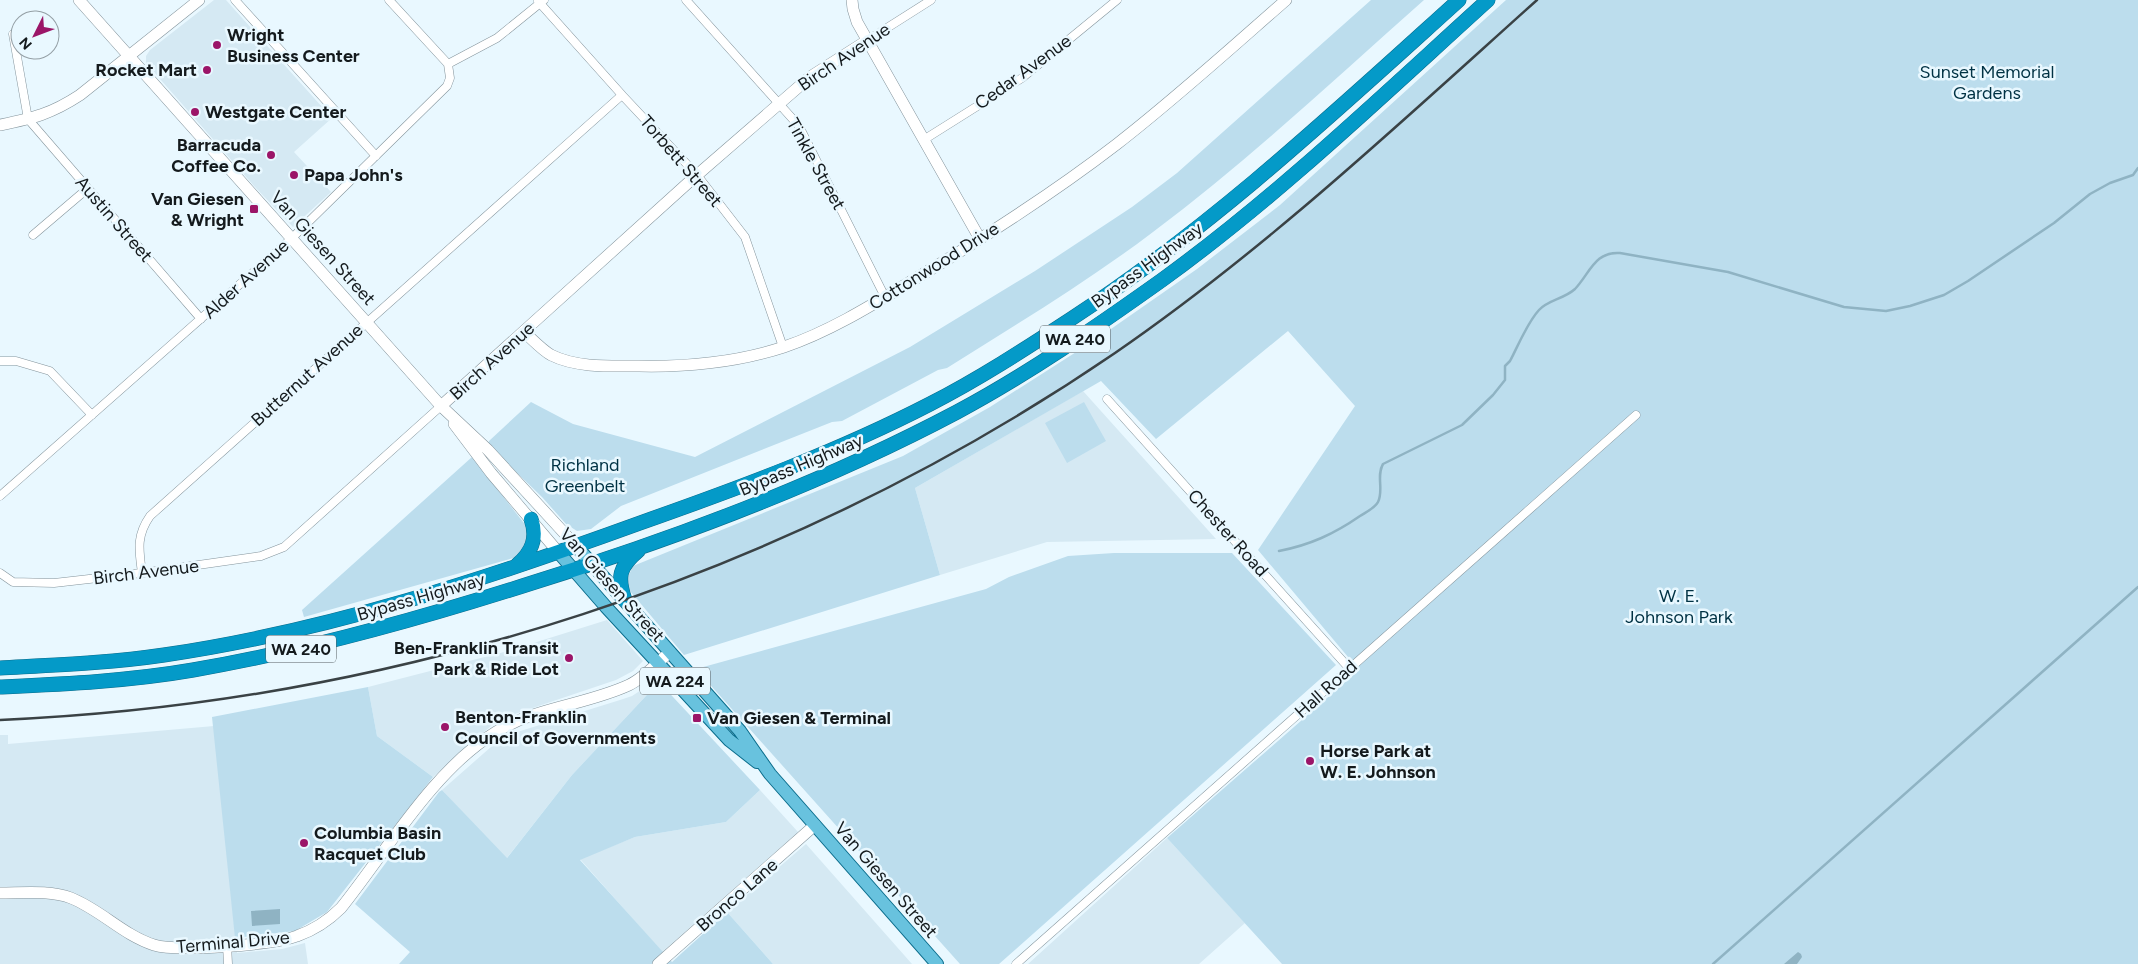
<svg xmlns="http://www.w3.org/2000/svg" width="2138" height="964" font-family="Figtree,sans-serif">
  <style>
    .built { fill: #d5e9f3 }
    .green { fill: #bcdded }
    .water { fill: #8fb3c3 }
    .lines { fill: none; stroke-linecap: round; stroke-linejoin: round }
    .stream { stroke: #8fb3c3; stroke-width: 2.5 }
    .street-casing { stroke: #84949c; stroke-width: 9 }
    .secondary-casing { stroke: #84949c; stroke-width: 12 }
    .primary-casing { stroke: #0a6d8c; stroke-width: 14 }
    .highway-casing { stroke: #0a6d8c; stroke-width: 15 }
    .street { stroke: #fff; stroke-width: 8 }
    .secondary { stroke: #fff; stroke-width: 11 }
    .primary { stroke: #68c2de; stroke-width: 12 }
    .highway { stroke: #049ac8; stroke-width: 14 }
    .rail { stroke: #3a4245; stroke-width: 2.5 }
    .poi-dot { fill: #9b1568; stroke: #e9f8ff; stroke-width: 2 }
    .labels { text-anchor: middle; stroke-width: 5; stroke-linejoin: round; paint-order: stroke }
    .shield { fill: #e9f8ff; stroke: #545d61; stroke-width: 1 }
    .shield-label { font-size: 16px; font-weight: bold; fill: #141a1d }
    .poi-label { font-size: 18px; font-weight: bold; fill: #141a1d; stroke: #e9f8ff; text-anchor: start }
    .street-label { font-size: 18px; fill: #141a1d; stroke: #e9f8ff }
    .park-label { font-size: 18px; fill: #003244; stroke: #e9f8ff }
  </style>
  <rect width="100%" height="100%" fill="#e9f8ff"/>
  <path class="built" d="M 214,0 L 226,0 L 332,118 L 294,152 L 331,192 L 293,227 L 255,187 L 146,63 L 146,56 L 150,50 Z
    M 1083,391 L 1216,539 L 1047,542 L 940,575 L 915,488 Z
    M 607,620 L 643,661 L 633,671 L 616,680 L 503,718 L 492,725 L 433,777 L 377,736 L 368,687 L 508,651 Z
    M 659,682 L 572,775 L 506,859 L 442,790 L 500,739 L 514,733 L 620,700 L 632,696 L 652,683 Z
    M 214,726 L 237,953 L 282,949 L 305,943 L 308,964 L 0,964 L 0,735 L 8,735 L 8,744 Z
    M 760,790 L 798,832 L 662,952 L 580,859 L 635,837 L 726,822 Z
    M 1167,838 L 1245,923 L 1199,964 L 1028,964 Z
    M 806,844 L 912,964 L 773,964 L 727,912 Z"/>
  <path class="green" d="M 1371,0 L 1424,0 C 1335,79 1248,161 1153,232 C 1087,282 1017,324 947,368 L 938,370 L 842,421 L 832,422 L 621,506 L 591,529 L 577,531 L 566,524 L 542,497 L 488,445 L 489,441 L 531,402 L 573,424 L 695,457 L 910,347 L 1035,271 L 1132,207 L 1177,173 Z
    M 1506,0 L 2138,0 L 2138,964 L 1282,964 L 1167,838 L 1359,670 L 1258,550 L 1355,406 L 1288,331 L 1156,439 L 1101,381 L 915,488 L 940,575 L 684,655 L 630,591 L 626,581 L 633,566 L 903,456 L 990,407 L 1098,338 L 1197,269 L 1280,205 Z
    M 1084,402 L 1106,441 L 1067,463 L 1045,423 Z
    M 472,457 L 527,527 L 527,543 L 517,557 L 304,617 L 302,610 Z
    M 1114,553 L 1232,553 L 1336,665 L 999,964 L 960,964 L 696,669 L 986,589 L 1009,577 L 1068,556 Z
    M 659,682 L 760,790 L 726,822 L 635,837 L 580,860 L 672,962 L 727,912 L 773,964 L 399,964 L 410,952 L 355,904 L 439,792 L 442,790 L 507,858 L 572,775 Z
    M 368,687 L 377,736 L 433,777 L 327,912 L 295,931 L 235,938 L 212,717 Z"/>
  <path class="water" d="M 280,909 L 280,924 L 252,926 L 251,911 Z
    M 1798,952 L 1801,954 L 1802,957 L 1797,964 L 1784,964 Z"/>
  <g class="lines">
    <path class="stream" d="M 1279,551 C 1310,545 1334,534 1360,516 C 1366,512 1375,508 1378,502 C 1384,490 1376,476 1383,464 L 1462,425 L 1493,395 L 1505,380 L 1505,366 L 1510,361 C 1518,346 1527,323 1539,310 C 1548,300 1564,299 1575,289 C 1590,273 1595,251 1620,253 L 1728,272 L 1844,307 L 1886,311 L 1910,306 L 1944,295 L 1968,281 L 2054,223 L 2090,194 L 2110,183 L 2133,175 L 2138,168
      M 1713,964 L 2138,587"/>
    <g class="street-casing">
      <path id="street" d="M 235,0 L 376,156
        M 389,0 L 448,64
        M 686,0 L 799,126 L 885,297
        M 538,1 L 622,95 L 697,175 L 745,237 L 783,347
        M 13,34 L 28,119 L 201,319
        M 868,40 L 931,0
        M 925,139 L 1022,78 L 1117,0
        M 33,235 L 87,189
        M 0,361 L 16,361 L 50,371 L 92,415
        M 1107,399 L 1349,668
        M 0,496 L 291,239 L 447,86 L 450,78 L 448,64 L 497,38 L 544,0
        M 0,573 L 13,582 L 54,583 L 142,573 L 261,556 L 284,547 L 441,406
        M 142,573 C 139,550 136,536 150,516 L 622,95
        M 227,945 L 228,964
        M 1016,964 L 1636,415"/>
    </g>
    <g class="secondary-casing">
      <path id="secondary" d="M 79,0 L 441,406 L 488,450 L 576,546
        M 852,0 L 853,9 L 857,22 L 980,239
        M 0,125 C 34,118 51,114 80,95 L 199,0
        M 524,332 C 532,339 542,350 551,355 C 577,368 611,366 639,366 C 687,367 738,362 784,347 C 834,330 880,300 925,273 C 991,233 1056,191 1117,144 C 1175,99 1230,49 1286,0
        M 441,406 L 689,182 L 810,77 L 868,40
        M 454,424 L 491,473 L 559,553
        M 0,893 C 23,893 50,890 71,898 C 101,910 123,935 154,945 C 176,952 274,945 297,936 C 314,930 328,921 341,908 C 386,852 434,769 496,732 C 536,707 586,705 629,685 C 644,678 657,663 670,652
        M 658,964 L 815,825"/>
    </g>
    <g class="primary-casing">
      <path id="primary" d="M 576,546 L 740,731 L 770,774 L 937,964
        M 559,553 L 606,607 L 729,740 L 757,762"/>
    </g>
    <g class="highway-casing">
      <path id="highway" d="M 517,565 C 532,552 538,538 531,519
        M 625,600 C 617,577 619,567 638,551
        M 0,668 C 55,665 110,663 164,655 C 328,631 486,579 640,523 C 739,488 837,452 930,404 C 979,379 1025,349 1071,319 C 1212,227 1335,112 1459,0
        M 0,687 C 64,684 130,681 193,670 C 310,650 423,618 535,582 C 680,537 823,483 957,412 C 1028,374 1096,327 1162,280 C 1278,196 1382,96 1488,0"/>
    </g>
    <use href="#street" class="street"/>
    <use href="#secondary" class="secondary"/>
    <use href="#primary" class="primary"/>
    <use href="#highway" class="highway"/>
    <path class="rail" d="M 0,720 C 396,703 787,577 1115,353 C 1266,249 1400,123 1537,0"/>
  </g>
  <g class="poi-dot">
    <circle cx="217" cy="45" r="5"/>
    <circle cx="207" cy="70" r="5"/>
    <circle cx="195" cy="112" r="5"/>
    <circle cx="271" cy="155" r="5"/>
    <circle cx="294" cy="175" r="5"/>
    <rect x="249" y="204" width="10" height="10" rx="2.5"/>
    <circle cx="569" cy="658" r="5"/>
    <rect x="692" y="713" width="10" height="10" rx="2.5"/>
    <circle cx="445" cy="727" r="5"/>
    <circle cx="1310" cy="761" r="5"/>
    <circle cx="304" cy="843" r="5"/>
  </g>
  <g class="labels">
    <g class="shield">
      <rect x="1040" y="325.5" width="70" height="27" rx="4"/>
      <rect x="266" y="635.5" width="70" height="27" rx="4"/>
      <rect x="640" y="667.5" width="70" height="27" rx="4"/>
    </g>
    <g class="shield-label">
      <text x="1075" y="345">WA 240</text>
      <text x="301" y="655">WA 240</text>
      <text x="675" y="687">WA 224</text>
    </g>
    <g class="poi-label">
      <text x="227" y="41">Wright<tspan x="227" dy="21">Business Center</tspan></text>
      <text x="197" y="76" text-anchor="end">Rocket Mart</text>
      <text x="205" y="118">Westgate Center</text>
      <text x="261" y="151" text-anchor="end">Barracuda<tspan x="261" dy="21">Coffee Co.</tspan></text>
      <text x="304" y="181">Papa John's</text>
      <text x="244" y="205" text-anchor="end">Van Giesen<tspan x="244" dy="21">&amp; Wright</tspan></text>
      <text x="559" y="654" text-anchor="end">Ben-Franklin Transit<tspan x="559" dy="21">Park &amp; Ride Lot</tspan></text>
      <text x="455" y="723">Benton-Franklin<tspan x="455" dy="21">Council of Governments</tspan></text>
      <text x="707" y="724">Van Giesen &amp; Terminal</text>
      <text x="1320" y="757">Horse Park at<tspan x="1320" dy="21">W. E. Johnson</tspan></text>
      <text x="314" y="839">Columbia Basin<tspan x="314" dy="21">Racquet Club</tspan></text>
    </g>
    <g class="street-label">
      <text transform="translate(844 57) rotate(-34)" y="6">Birch Avenue</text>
      <text transform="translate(1023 72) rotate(-36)" y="6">Cedar Avenue</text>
      <text transform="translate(681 161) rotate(49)" y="6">Torbett Street</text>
      <text transform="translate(816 164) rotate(61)" y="6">Tinkle Street</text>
      <text transform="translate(114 219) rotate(49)" y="6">Austin Street</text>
      <text transform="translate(323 248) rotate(48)" y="6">Van Giesen Street</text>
      <text transform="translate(1147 265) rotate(-36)" y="6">Bypass Highway</text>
      <text transform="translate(934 266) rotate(-32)" y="6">Cottonwood Drive</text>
      <text transform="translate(246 279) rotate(-42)" y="6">Alder Avenue</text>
      <text transform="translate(492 361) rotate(-42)" y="6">Birch Avenue</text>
      <text transform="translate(307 375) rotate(-42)" y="6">Butternut Avenue</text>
      <text transform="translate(801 465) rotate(-23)" y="6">Bypass Highway</text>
      <text transform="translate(1228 533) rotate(48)" y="6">Chester Road</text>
      <text transform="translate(146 572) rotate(-7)" y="6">Birch Avenue</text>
      <text transform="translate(612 585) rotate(48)" y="6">Van Giesen Street</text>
      <text transform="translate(421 597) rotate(-16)" y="6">Bypass Highway</text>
      <text transform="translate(1326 689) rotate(-42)" y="6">Hall Road</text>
      <text transform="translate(886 880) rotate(49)" y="6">Van Giesen Street</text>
      <text transform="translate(737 895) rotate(-41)" y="6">Bronco Lane</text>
      <text transform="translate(233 942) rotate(-5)" y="6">Terminal Drive</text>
    </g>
    <g class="park-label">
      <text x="1987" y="78">Sunset Memorial<tspan x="1987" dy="21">Gardens</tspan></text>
      <text x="585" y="471">Richland<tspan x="585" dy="21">Greenbelt</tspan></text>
      <text x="1679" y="602">W. E.<tspan x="1679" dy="21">Johnson Park</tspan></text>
    </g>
  </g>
  <g transform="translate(35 35) rotate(228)"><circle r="24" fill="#e9f8ff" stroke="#949fa5"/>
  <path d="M0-4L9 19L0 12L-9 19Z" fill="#9b1568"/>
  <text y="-8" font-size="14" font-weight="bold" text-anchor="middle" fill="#141a1d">N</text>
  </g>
</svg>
